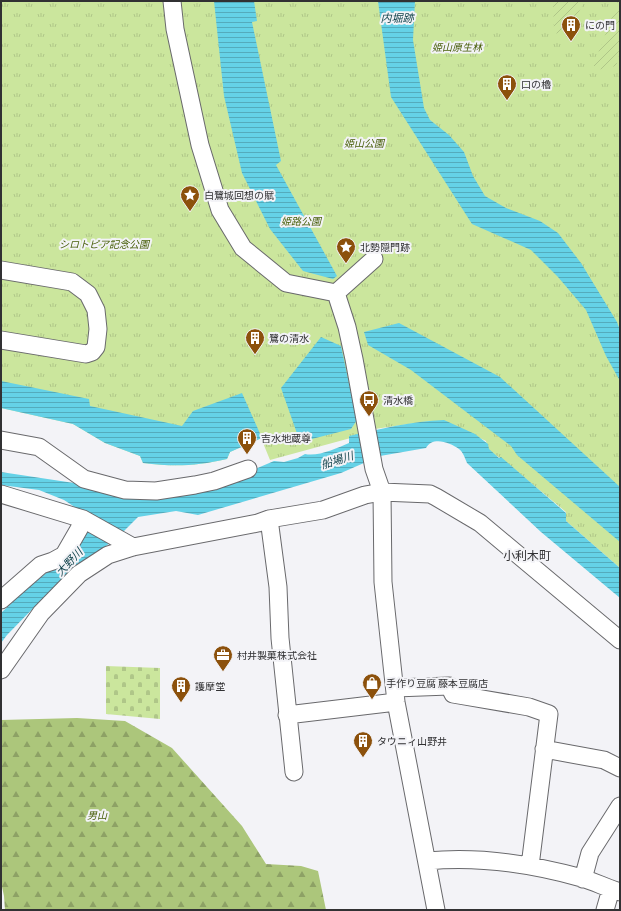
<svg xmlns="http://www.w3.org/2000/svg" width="621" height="911" font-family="Bitter,'Noto Sans JP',serif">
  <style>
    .forest { fill: url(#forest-firs) }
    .cemetery { fill: url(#cemetery-stones) }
    .park { fill: url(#park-tufts) }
    .garden { fill: url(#garden-furrows) }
    .water { fill: url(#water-rules) }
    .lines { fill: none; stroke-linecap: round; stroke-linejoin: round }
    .street-casing { stroke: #69696c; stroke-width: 19 }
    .street { stroke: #fff; stroke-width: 17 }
    .labels { text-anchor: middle; stroke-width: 4; stroke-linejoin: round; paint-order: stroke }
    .poi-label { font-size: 10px; fill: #313133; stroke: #f3f3f7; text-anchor: start }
    .park-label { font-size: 10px; font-style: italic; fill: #485f0a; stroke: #f3f3f7 }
    .water-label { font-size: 11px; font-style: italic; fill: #0c3f48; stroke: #f3f3f7 }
    .quarter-label { font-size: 12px; fill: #313133; stroke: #f3f3f7 }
  </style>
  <defs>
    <pattern id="forest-firs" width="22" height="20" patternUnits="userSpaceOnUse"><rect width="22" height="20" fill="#acc67b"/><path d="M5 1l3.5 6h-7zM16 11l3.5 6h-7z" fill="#8da165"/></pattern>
    <pattern id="cemetery-stones" width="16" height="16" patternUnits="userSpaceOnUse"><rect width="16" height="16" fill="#cbe69d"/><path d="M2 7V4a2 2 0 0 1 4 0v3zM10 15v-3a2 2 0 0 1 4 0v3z" fill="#afc688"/></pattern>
    <pattern id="park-tufts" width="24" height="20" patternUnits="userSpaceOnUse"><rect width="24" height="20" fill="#cbe69d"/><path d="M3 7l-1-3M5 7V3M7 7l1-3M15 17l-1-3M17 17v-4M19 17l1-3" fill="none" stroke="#afc688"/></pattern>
    <pattern id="garden-furrows" width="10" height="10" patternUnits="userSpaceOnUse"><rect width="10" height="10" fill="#cbe69d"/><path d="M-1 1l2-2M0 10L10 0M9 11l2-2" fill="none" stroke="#afc688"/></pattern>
    <pattern id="water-rules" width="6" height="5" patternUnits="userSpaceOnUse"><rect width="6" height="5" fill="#65d2e7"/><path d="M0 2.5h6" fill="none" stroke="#54abbc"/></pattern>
  </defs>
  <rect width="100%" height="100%" fill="#f3f3f7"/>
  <path class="forest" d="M 77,718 L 125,721 L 172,748 L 242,826 L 266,864 L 301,866 L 318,871 L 326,910 L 5,910 L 4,896 L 1,882 L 1,720 Z"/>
  <path class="cemetery" d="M 106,666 L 160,668 L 160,719 L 106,714 Z"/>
  <path class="park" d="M 1,1 L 620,1 L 620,568 L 566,521 L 566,512 L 502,459 L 488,451 L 486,441 L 444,421 L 422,422 L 375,429 L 358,436 L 270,460 L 261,438 L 230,452 L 227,459 C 196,466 175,467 143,463 L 140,456 L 105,443 L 73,424 L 1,408 Z"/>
  <path class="garden" d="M 553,1 L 585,1 L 566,34 L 557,34 L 554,30 Z
    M 618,1 L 620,1 C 620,14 621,57 616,66 L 597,70 L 594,68 L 594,64 Z"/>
  <path class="water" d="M 214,1 L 254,1 L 257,21 L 252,22 L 281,161 L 276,165 L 337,276 L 333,279 L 303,271 L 270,229 L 242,173 L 224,96 Z
    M 378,1 L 415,1 L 413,40 L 424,108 L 430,120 L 449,135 L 464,152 L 473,176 L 485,196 L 506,208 L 540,221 L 558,233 L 581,263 L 617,322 L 620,330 L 620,381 L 606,356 L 586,310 L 558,277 L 531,250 L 472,224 L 391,97 Z
    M 399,323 L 500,377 L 620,487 L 620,542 L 517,455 L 511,446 L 411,370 L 368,345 L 364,332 Z
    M 321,337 L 341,346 L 357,420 L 351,429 L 300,442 L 281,388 Z
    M 1,381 L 89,399 L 90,406 L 182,426 L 193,411 L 242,393 L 262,438 L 230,452 L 227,459 C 196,466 175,467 143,463 L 140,456 L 105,443 L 73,424 L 1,408 Z
    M 444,420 L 475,434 L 488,444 L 489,449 L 499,458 L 501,457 L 566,513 L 566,521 L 620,568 L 620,598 L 541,532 L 467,463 C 465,458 463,452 459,449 C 450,442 432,436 426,448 L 380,456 L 341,473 L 198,515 L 176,511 L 138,517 L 121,534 L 51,590 L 7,635 L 1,643 L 1,613 L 24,591 L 72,552 L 90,517 L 64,500 L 39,490 L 1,485 L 1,472 L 74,483 L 111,493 L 236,477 L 274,461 L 284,462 L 298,458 L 305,454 C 318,457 337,448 349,443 L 349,436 C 380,429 412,421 444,420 Z"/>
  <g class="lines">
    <g class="street-casing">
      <path id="street" d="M 172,1 L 175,29 L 200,145 L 220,210 L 243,248 L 286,283 L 336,293
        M 1,270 L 72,282 L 88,294 L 96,310 L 98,329 L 96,347 L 92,352 L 86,354 L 1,340
        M 336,293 L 347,327 L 354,359 L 374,469 L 382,492 L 383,582 L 396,702 L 436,910
        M 336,293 L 374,259
        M 1,440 L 39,447 L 84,479 L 125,490 L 156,491 L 195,485 L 214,481 L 248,469
        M 1,494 L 83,519 L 133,547
        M 269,519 L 278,587 L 280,638 L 294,772
        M 1,600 L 41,565 L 53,561 L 64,555 L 79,529 L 83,519
        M 1,670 L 41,613 L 79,574 L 108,555 L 133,547 L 258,523 L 269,519 L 323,510 L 365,495 L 382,492 L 430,494 L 436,497 L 480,523 L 620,640
        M 395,688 L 449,686 L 453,694 L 529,707 L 549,714 L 530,866
        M 287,715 L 396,702
        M 544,749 L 604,760 L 620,768
        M 427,861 C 479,856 532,864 582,878 C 595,882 607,888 620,892
        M 583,879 L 590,853 L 620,806
        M 605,910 L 611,889"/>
    </g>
    <use href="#street" class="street"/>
  </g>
  <defs>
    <g id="building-pin" transform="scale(1)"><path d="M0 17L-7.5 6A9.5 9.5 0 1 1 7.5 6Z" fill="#8c510c" stroke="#f3f3f7"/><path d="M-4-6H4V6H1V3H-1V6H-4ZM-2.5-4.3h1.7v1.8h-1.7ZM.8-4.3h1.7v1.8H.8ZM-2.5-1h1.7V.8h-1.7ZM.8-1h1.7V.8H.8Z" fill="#fff"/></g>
    <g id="sight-pin" transform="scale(1)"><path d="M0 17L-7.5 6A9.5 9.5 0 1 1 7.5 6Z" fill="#8c510c" stroke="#f3f3f7"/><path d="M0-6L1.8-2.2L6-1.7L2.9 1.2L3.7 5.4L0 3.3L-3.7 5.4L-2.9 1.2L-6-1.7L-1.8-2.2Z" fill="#fff"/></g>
    <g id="bus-pin" transform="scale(1)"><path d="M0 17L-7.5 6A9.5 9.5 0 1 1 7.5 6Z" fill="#8c510c" stroke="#f3f3f7"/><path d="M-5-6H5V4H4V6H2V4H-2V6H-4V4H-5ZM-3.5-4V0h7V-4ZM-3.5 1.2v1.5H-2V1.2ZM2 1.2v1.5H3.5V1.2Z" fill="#fff"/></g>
    <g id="office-pin" transform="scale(1)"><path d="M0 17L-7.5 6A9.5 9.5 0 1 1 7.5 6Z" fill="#8c510c" stroke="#f3f3f7"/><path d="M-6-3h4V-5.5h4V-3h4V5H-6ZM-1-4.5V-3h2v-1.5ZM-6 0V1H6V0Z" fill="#fff"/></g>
    <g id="shop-pin" transform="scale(1)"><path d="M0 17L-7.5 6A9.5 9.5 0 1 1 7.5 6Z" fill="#8c510c" stroke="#f3f3f7"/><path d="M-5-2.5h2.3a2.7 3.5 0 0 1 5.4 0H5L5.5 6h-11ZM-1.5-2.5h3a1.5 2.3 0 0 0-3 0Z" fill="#fff"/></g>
  </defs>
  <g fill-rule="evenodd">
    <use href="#building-pin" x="571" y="25"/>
    <use href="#building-pin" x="507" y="84"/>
    <use href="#sight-pin" x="190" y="195"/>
    <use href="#sight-pin" x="346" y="247"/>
    <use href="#building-pin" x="255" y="338"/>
    <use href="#bus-pin" x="369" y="400"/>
    <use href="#building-pin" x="247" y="438"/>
    <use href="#office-pin" x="223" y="655"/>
    <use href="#shop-pin" x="372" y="683"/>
    <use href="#building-pin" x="181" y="686"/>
    <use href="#building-pin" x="363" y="741"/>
  </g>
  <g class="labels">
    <g class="poi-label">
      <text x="585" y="29">にの門</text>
      <text x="521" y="88">口の櫓</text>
      <text x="204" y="199">白鷺城回想の賦</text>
      <text x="360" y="251">北勢隠門跡</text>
      <text x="269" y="342">鷺の清水</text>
      <text x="383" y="404">清水橋</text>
      <text x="261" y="442">吉水地蔵尊</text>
      <text x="237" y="659">村井製菓株式会社</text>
      <text x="386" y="687">手作り豆腐 藤本豆腐店</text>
      <text x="195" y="690">護摩堂</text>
      <text x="377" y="745">タウニィ山野井</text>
    </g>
    <g class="park-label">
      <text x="457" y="51">姫山原生林</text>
      <text x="364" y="147">姫山公園</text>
      <text x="301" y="225">姫路公園</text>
      <text x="104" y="248">シロトピア記念公園</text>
      <text x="97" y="819">男山</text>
    </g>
    <g class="water-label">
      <text x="397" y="22">内堀跡</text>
      <text transform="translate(337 460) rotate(-17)" y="4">船場川</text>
      <text transform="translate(69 562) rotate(-47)" y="4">大野川</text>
    </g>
    <g class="quarter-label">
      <text x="527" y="560">小利木町</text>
    </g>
  </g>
  <rect width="621" height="911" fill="none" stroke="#313133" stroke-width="4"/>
</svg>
